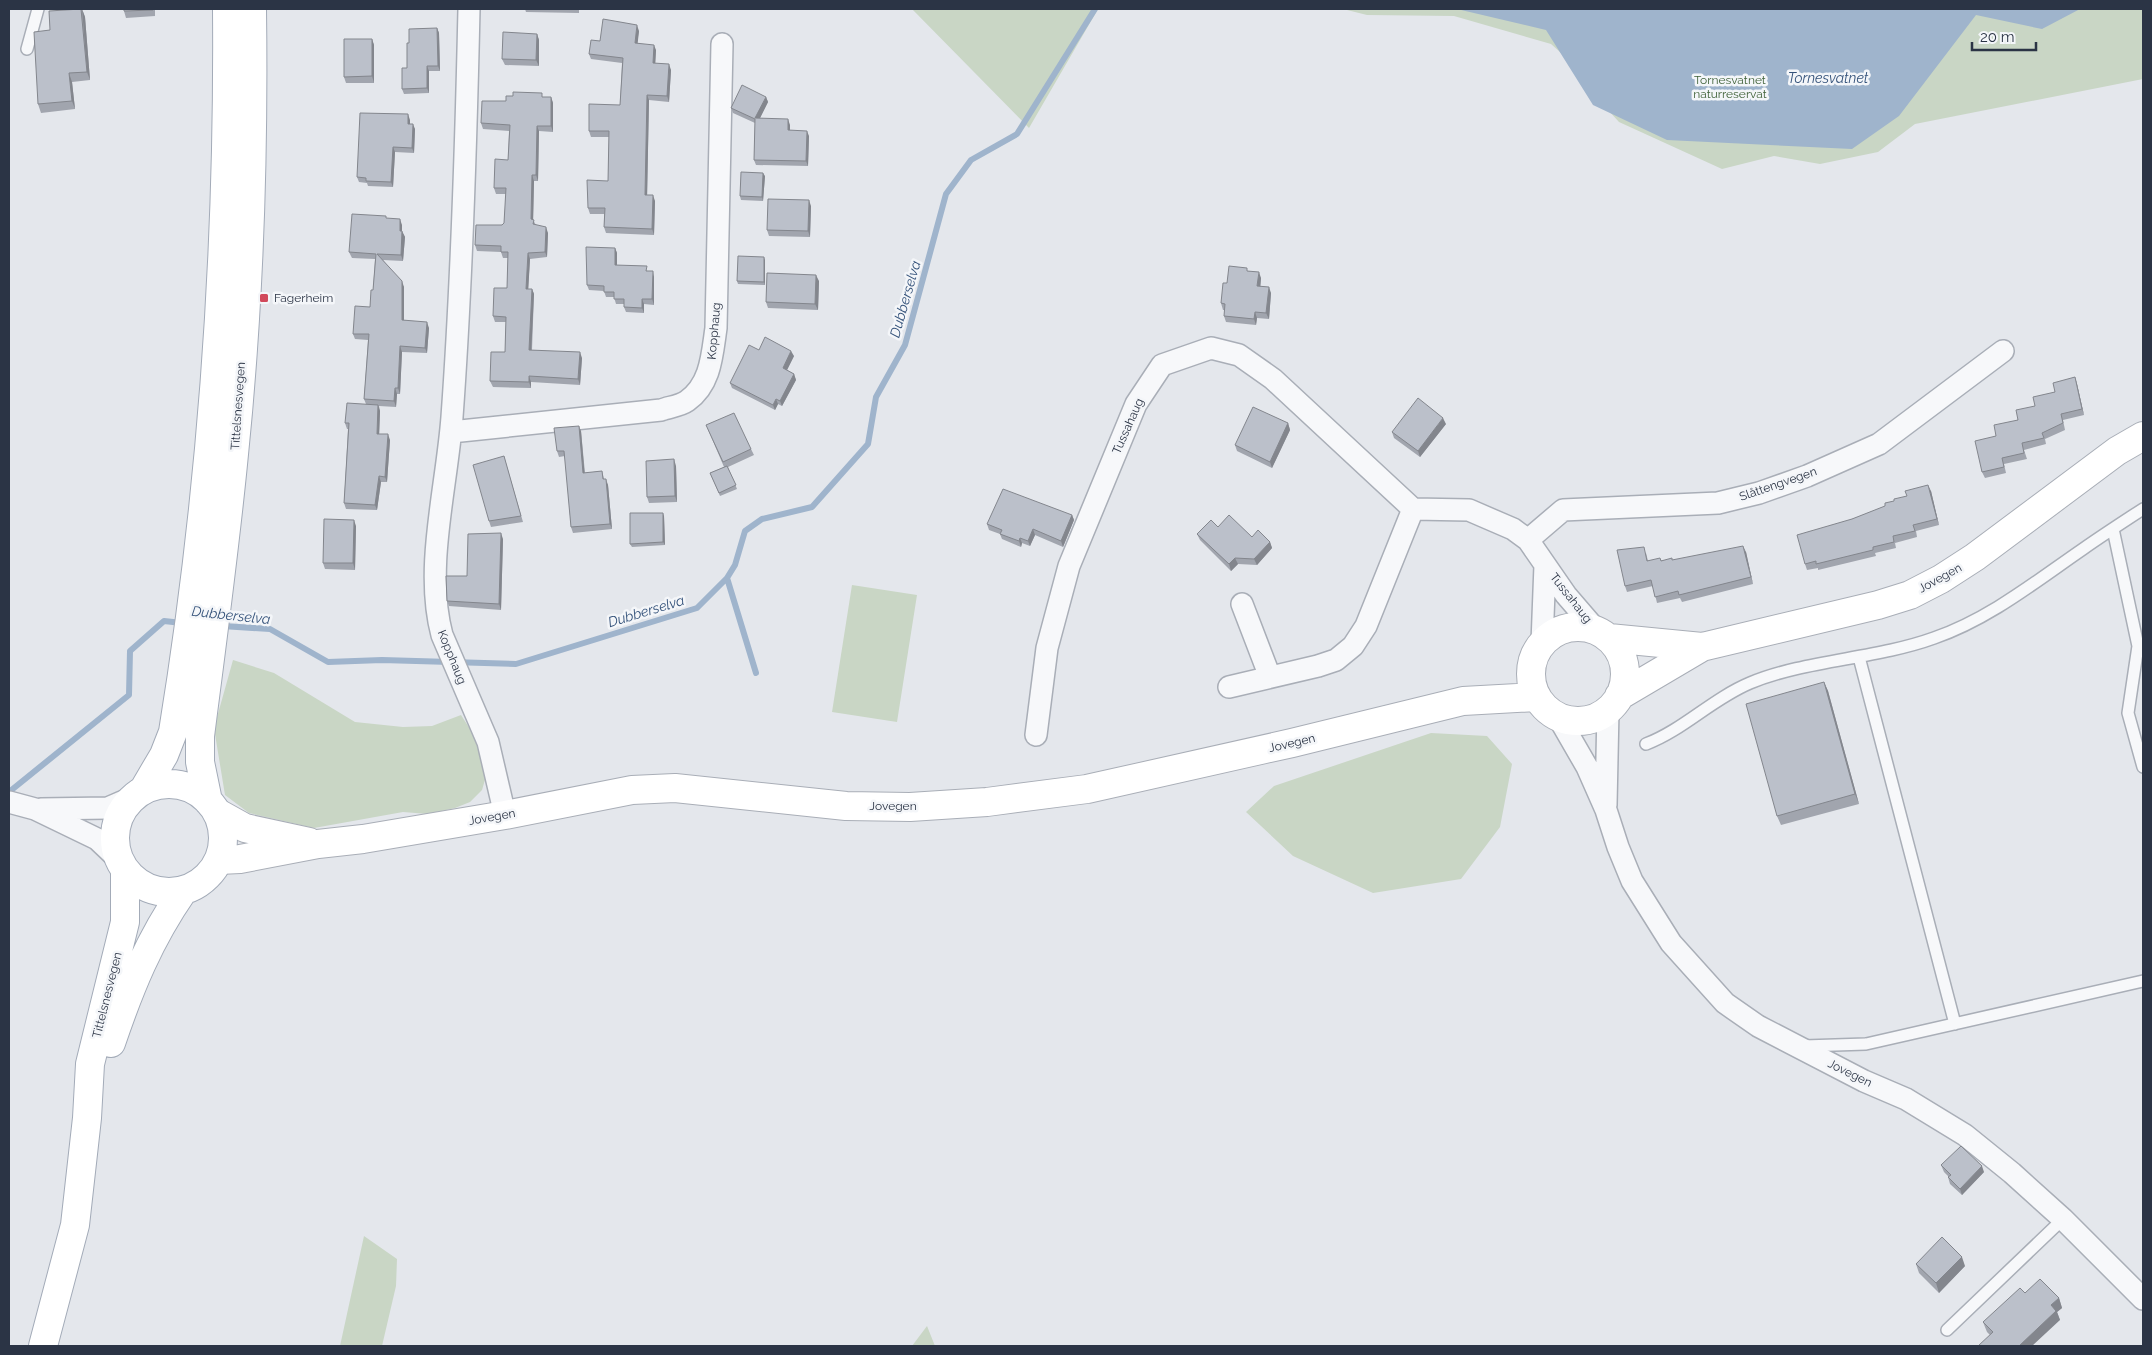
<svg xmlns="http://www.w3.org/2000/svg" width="2152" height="1355" font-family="Raleway,sans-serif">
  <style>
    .green { fill: #c9d6c5 }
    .water { fill: #9fb4cc }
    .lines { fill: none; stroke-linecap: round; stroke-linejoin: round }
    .stream { stroke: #9fb4cc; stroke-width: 6 }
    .lane-casing { stroke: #a9aeb7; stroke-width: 14 }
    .street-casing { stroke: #a9aeb7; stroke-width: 24 }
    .secondary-casing { stroke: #a9aeb7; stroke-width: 30 }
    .primary-casing { stroke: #a3abb8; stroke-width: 30 }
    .lane { stroke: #f7f8fa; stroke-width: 11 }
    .street { stroke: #f7f8fa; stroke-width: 21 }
    .secondary { stroke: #fff; stroke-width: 28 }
    .primary { stroke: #fff; stroke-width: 28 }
    .wall { fill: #a1a5ae }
    .shaded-wall { fill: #83868d }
    .building { fill: #bbc0ca; stroke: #83868d }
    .poi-dot { fill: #d1495b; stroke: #f4f6f9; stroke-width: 2 }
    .labels { text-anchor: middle; stroke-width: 5; stroke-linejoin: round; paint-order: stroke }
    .park-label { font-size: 12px; fill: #3f6138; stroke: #f4f6f9 }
    .poi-label { font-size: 12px; fill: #2b3445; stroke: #f4f6f9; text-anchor: start }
    .street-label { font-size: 12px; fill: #2b3445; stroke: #f4f6f9 }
    .water-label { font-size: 14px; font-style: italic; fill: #34527a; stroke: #f4f6f9 }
  </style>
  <rect width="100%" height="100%" fill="#e4e7ec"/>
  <path class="green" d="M 912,9 L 1098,9 L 1029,128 Z
    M 1343,9 L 2143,9 L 2143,79 L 1915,124 L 1878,152 L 1820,164 L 1774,156 L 1722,169 L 1619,122 L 1586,86 L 1569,60 L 1551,44 L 1454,16 L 1367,15 Z
    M 852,585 L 917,595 L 897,722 L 832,712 Z
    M 233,660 L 274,673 L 355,722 L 403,727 L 432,726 L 461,715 L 472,732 L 487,773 L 482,790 L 470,802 L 455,808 L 428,814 L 403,812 L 314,828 L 249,813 L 225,795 L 214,728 Z
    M 1431,733 L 1487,736 L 1512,764 L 1500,827 L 1461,879 L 1373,893 L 1293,856 L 1246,812 L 1274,786 Z
    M 364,1236 L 397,1259 L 396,1286 L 382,1346 L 340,1346 Z
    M 927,1326 L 935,1346 L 912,1346 Z"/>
  <path class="water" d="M 1457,9 L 2080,9 L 2042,29 L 1976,15 L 1899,116 L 1852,149 L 1667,140 L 1593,105 L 1546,30 Z"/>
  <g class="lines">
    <path class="stream" d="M 727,578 L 756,673
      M 222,626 L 270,629 L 328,662 L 382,660 L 516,664 L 697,608 L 727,578 L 735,565 L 745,531 L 762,519 L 812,507 L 868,444 L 876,397 L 905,345 L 946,194 L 971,160 L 1017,134 L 1095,9
      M 9,792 L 129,695 L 130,651 L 164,621 L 182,623"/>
    <g class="lane-casing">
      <path id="lane" d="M 27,49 L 38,9
        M 2113,529 L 2138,646 L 2128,713 L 2143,767
        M 1859,657 L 1955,1024
        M 1646,744 C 1683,730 1712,699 1750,683 C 1805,660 1876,659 1934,638 C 1989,619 2035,582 2083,549 C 2103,535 2123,522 2143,509
        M 1804,1046 L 1866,1044 L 2143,981
        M 1947,1330 L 2063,1219"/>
    </g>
    <g class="street-casing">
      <path id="street" d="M 469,9 C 466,145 462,281 452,417 C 447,487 424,568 442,635 L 488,742 L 505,815
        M 451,432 L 661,410 C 669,407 680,406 687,401 C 711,384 712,355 716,328 L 722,44
        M 1528,540 L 1563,510 L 1718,503 L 1759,493 L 1807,476 L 1879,444 L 2003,351
        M 1242,604 L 1270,677
        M 1542,643 L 1545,565
        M 1229,687 L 1318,666 L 1336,660 L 1353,646 L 1366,626 L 1413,509
        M 1557,715 L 1587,767 L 1606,810 L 1618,847 L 1632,881 L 1671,943 L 1725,1003 L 1758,1026 L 1864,1081 L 1906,1099 L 1965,1135 L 2012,1173 L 2063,1219 L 2143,1299
        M 1036,735 L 1047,648 L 1069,566 L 1136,404 L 1162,365 L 1211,348 L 1239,355 L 1273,379 L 1413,509 L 1469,510 L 1513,529 L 1528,540 L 1566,595 L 1597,631
        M 9,802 L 35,809 L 97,839 L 117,858
        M 1606,805 L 1608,710
        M 41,809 L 108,808 L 131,798"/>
    </g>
    <g class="secondary-casing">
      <path id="secondary" d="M1531 674a47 47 0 1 1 94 0a47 47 0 1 1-94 0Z
        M 1609,638 L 1702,647
        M 1619,696 L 1702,647 L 1878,605 L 1910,595 L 1941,579 L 1975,557 L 2117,451 L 2143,436
        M 218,813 L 245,828 L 309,842
        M 219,860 L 240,859 L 318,844 L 363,839 L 505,815 L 632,790 L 675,788 L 846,806 L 910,807 L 987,802 L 1087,789 L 1292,743 L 1463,701 L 1537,697"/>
    </g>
    <g class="primary-casing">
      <path id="primary" d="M115 838a54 54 0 1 1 108 0a54 54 0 1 1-108 0Z
        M 144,789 L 164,755 L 173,732 C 212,493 229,250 227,9
        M 208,801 L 200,762 L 200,736 C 212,642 225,548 234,454 C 249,307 254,157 252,9
        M 111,1043 C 130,987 149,940 183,891
        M 43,1346 L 75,1225 L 87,1118 L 90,1064 L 125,922 L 125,872"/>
    </g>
    <use href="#lane" class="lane"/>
    <use href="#street" class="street"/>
    <use href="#secondary" class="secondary"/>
    <use href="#primary" class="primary"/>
  </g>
  <path class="wall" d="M 82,9 L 85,17 L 90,80 L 72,82 L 75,109 L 41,113 L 38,104 L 50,30 Z
    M 155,9 L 155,16 L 126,18 L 124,11 Z
    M 525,9 L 579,9 L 579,13 L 526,12 Z
    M 437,28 L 439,33 L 440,71 L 429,71 L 429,93 L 404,94 L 402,89 L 407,68 L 409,43 Z
    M 639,31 L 637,43 L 656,50 L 655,63 L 671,70 L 669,102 L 649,100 L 647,195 L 655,201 L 654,235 L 606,233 L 604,227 L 604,214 L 590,214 L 588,208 L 608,181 L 609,137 L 591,137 L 589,131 L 620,105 L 622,63 L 591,59 L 589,54 L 600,41 Z
    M 537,34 L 539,40 L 539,66 L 505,65 L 502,59 Z
    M 372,39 L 374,45 L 374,83 L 346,83 L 344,77 Z
    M 544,97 L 551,97 L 553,103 L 553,132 L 539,131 L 538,181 L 534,181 L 533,220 L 536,225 L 548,233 L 547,257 L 530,259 L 528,289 L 532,289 L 534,294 L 532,350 L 582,358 L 580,385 L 531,382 L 531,388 L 493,387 L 490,381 L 505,352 L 506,322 L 495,322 L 493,316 L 507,288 L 508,258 L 503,258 L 501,252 L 477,251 L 475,245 L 504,223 L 506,194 L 496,194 L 494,188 L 508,160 L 509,131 L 483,129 L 481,123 L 506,101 Z
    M 766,97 L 768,102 L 760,118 L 790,125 L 790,130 L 809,136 L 808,166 L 756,165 L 754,160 L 755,123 L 733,113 L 731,108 Z
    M 410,120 L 410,124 L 415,129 L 414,153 L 395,152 L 393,187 L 368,186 L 367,183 L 359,182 L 357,177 Z
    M 765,176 L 763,201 L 741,200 L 740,196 Z
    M 811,206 L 810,237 L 769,236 L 767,230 Z
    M 387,219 L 402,225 L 402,231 L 405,237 L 403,261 L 383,260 L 404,287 L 404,320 L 429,328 L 427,353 L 402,352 L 400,394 L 397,394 L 396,407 L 379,406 L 380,411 L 379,434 L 390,440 L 387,482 L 381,482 L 377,510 L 346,509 L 344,503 L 348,429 L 347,429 L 345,423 L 366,404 L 364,399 L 368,340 L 355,339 L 353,334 L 370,307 L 373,290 L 375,259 L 352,258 L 349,252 Z
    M 615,248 L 617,253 L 617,265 L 648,271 L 654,277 L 654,305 L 644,304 L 644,313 L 626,312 L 624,307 L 624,304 L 616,304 L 614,297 L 606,297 L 604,291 L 589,290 L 587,285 Z
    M 765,260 L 765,285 L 738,284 L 737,281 Z
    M 1249,271 L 1261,278 L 1260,286 L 1271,293 L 1269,319 L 1257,318 L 1256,325 L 1226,322 L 1224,316 L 1225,310 L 1223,310 L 1221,303 L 1227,283 Z
    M 819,281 L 818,310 L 768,308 L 766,302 Z
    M 759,350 L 794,356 L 787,370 L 794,374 L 796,380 L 782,406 L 778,404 L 775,410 L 732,388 L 730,383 Z
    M 2075,377 L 2077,384 L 2084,415 L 2063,420 L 2065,430 L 2045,439 L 2046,444 L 2024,450 L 2027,459 L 2004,464 L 2006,473 L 1985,478 L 1982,472 L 1996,436 Z
    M 1288,423 L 1290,430 L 1272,468 L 1237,451 L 1235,445 Z
    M 1446,424 L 1420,457 L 1394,438 L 1392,432 Z
    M 706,425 L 751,449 L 754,455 L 728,467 L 737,489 L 720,496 L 710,473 L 724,467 Z
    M 581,431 L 585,473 L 602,471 L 604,479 L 608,485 L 612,529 L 573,533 L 571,527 L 565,456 L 559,457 L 557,451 Z
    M 504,456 L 523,522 L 491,527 L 489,521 Z
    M 676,466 L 677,502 L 649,503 L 647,497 Z
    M 1931,491 L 1939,525 L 1916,531 L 1917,537 L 1895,543 L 1896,548 L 1875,553 L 1876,556 L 1818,570 L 1818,568 L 1807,570 L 1805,564 L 1852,519 Z
    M 1072,515 L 1074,520 L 1063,547 L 1035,535 L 1030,546 L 1022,543 L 1021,547 L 1002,539 L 1000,534 L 989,530 L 987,524 Z
    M 664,516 L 665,545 L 632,547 L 630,544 Z
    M 356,526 L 355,570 L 325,569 L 323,563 Z
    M 1218,527 L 1270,542 L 1272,548 L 1257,565 L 1238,564 L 1231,571 L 1200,540 L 1197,534 Z
    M 503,539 L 501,610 L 449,606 L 447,601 L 467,576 Z
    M 1746,552 L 1753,584 L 1682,602 L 1680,598 L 1657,603 L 1653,586 L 1627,592 L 1625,586 L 1646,553 L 1648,561 L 1672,560 Z
    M 1824,682 L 1828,691 L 1859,804 L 1781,825 L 1777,816 Z
    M 1941,1165 L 1984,1172 L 1962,1195 L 1950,1184 L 1948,1177 L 1949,1177 L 1944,1172 Z
    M 1916,1264 L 1965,1266 L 1939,1293 L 1919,1273 Z
    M 2025,1293 L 2059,1298 L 2062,1308 L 2057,1312 L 2060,1320 L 1990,1335 L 1987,1332 L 1983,1322 Z"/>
  <path class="shaded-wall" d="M 82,9 L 85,17 L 90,80 L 87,72 Z
    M 637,25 L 639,31 L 637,49 L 635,43 Z
    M 437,28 L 439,33 L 440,71 L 438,66 Z
    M 537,34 L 539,40 L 539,66 L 536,60 Z
    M 372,39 L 374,45 L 374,83 L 372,76 Z
    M 654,45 L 656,50 L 655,69 L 653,63 Z
    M 669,64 L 671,70 L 669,102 L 667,96 Z
    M 427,66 L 429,71 L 429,93 L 427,88 Z
    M 69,73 L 72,82 L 75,109 L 72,101 Z
    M 647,95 L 649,100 L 647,201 L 645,195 Z
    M 551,97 L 553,103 L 553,132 L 551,126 Z
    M 766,97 L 768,102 L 757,124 L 755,118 Z
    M 408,114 L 410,120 L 410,129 L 408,124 Z
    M 788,119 L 790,125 L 790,136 L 788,130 Z
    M 413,124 L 415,129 L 414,153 L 412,148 Z
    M 537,126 L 539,131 L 538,181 L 536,175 Z
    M 807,131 L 809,136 L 808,166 L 806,161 Z
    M 393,147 L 395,152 L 393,187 L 391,182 Z
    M 763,173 L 765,176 L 763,201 L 762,197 Z
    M 532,175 L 534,181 L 533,225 L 531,219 Z
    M 653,195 L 655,201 L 654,235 L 652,229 Z
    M 809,200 L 811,206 L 810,237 L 808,231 Z
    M 400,219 L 402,225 L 402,236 L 400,231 Z
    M 546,227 L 548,233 L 547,257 L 545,252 Z
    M 402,231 L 405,237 L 403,261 L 401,255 Z
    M 615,248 L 617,253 L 617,270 L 615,265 Z
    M 528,253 L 530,259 L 528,294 L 526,289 Z
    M 764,257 L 765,260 L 765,285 L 764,282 Z
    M 653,271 L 654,277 L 654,305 L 652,299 Z
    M 1259,272 L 1261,278 L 1260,292 L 1257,286 Z
    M 816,275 L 819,281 L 818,310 L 815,304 Z
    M 402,281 L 404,287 L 404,326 L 402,320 Z
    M 1269,287 L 1271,293 L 1269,319 L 1266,313 Z
    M 532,289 L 534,294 L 531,355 L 529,350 Z
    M 642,299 L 644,304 L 644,313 L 642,308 Z
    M 1255,312 L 1257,318 L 1256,325 L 1254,319 Z
    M 427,322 L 429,328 L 427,353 L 425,348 Z
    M 400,346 L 402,352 L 400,394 L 398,388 Z
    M 791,351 L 794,356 L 785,374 L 783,368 Z
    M 580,352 L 582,358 L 580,385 L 578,379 Z
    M 794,374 L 796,380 L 782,406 L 780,401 Z
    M 529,376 L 531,382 L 531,388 L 529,382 Z
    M 2075,377 L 2077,384 L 2084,415 L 2082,409 Z
    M 395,388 L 397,394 L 396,407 L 394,401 Z
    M 776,399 L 778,404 L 775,410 L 773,405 Z
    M 378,405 L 380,411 L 379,439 L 377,434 Z
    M 1443,418 L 1446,424 L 1420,457 L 1418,451 Z
    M 1288,423 L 1290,430 L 1272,468 L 1270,462 Z
    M 579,426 L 581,431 L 585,479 L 583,473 Z
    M 388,434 L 390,440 L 387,482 L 385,477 Z
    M 674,459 L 676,466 L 677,502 L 675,496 Z
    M 379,476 L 381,482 L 377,510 L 375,505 Z
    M 606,479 L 608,485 L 612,529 L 610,524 Z
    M 1928,485 L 1931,491 L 1939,525 L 1937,519 Z
    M 663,513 L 664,516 L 665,545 L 663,542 Z
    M 1072,515 L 1074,520 L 1063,547 L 1061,541 Z
    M 354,520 L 356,526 L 355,570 L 353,563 Z
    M 1033,529 L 1035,535 L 1030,546 L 1028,541 Z
    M 501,533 L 503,539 L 501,610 L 499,604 Z
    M 1020,538 L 1022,543 L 1021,547 L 1019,541 Z
    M 1270,542 L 1272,548 L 1257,565 L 1254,559 Z
    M 1743,546 L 1746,552 L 1753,584 L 1751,577 Z
    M 1235,558 L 1238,564 L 1231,571 L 1229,564 Z
    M 1824,682 L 1828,691 L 1859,804 L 1855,794 Z
    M 1982,1166 L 1984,1172 L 1962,1195 L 1960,1189 Z
    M 1962,1257 L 1965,1266 L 1939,1293 L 1936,1283 Z
    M 2059,1298 L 2062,1308 L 2057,1312 L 2060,1320 L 2032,1346 L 2019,1346 L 2051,1305 Z"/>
  <path class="building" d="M 81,9 L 87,72 L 69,73 L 72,101 L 38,104 L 34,32 L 50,30 L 49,11 Z
    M 124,9 L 153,9 L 153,10 L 124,11 Z
    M 603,19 L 637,25 L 635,43 L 654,45 L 653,63 L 669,64 L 667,96 L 647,95 L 645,195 L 653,195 L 652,229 L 604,227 L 605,208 L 588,208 L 587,180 L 608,181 L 609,131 L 589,131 L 589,104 L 620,105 L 623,58 L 589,54 L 591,40 L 600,41 Z
    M 437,28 L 438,66 L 427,66 L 427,88 L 402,89 L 402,68 L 407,68 L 407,43 L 409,43 L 409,29 Z
    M 503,32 L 537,34 L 536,60 L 502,59 Z
    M 344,39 L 372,39 L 372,76 L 344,77 Z
    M 742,85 L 766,97 L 755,118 L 788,119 L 788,130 L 807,131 L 806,161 L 754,160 L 755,119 L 731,108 Z
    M 513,92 L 542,93 L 542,97 L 551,97 L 551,126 L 537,126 L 536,175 L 532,175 L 531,219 L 534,220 L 533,224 L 546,227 L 545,252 L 528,253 L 526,289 L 532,289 L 529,350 L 580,352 L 578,379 L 529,376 L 529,382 L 490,381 L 491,352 L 505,352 L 506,317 L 493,316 L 494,288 L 507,288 L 508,252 L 501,252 L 501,246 L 475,245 L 476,225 L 502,225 L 504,223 L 506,188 L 494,188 L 495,159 L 508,160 L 510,125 L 481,123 L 482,101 L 506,101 L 506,96 L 513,96 Z
    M 360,113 L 408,114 L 408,124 L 413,124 L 412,148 L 393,147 L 391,182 L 366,181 L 366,178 L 357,177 Z
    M 741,172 L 763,173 L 762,197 L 740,196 Z
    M 768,199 L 809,200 L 808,231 L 767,230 Z
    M 352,214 L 386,216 L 386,218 L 400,219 L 400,231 L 402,231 L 401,255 L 377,254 L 402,281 L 402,320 L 427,322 L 425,348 L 400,346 L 398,388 L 395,388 L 394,401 L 364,399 L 369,334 L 353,334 L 355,306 L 370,307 L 371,290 L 373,290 L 376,254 L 349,252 Z
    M 586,247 L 615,248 L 615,265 L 647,266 L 646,271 L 653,271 L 652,299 L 642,299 L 642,308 L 624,307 L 624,299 L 614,299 L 614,292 L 604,292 L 604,286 L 587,285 Z
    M 738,256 L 764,257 L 764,282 L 737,281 Z
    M 1229,266 L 1247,268 L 1247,271 L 1259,272 L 1257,286 L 1269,287 L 1266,313 L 1255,312 L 1254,319 L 1224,316 L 1225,304 L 1221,303 L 1223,283 L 1227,283 Z
    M 767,273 L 816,275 L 815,304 L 766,302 Z
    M 765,337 L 791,351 L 783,368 L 794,374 L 780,401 L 776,399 L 773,405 L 730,383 L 749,345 L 759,350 Z
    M 2075,377 L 2082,409 L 2061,414 L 2063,423 L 2042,433 L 2044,438 L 2022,443 L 2024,453 L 2002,458 L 2004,467 L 1982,472 L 1975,441 L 1996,436 L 1994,425 L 2018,420 L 2016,410 L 2035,406 L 2033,397 L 2055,392 L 2053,383 Z
    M 1418,398 L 1443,418 L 1418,451 L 1392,432 Z
    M 347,403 L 378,405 L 377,434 L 388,434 L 385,477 L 379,476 L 375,505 L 344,503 L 349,423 L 345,423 Z
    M 1253,407 L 1288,423 L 1270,462 L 1235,445 Z
    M 734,413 L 751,449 L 723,462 L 706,425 Z
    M 579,426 L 583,473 L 602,471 L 603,479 L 606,479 L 610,524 L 571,527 L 564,451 L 557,451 L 554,428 Z
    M 504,456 L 521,516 L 489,521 L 473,465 Z
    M 674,459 L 675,496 L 647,497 L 646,461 Z
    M 727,466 L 736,485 L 719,493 L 710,473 Z
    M 1928,485 L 1937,519 L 1913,525 L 1915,531 L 1893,536 L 1894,542 L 1873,547 L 1873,550 L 1816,564 L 1816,561 L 1805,564 L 1797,535 L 1852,519 L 1885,506 L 1885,503 L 1894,501 L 1894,499 L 1907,496 L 1905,491 Z
    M 1003,489 L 1072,515 L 1061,541 L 1033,529 L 1028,541 L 1020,538 L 1019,541 L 1000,534 L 1002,530 L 987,524 Z
    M 630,513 L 663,513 L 663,542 L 630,544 Z
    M 1229,515 L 1252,537 L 1258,530 L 1270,542 L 1254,559 L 1235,558 L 1229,564 L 1197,534 L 1211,520 L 1218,527 Z
    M 324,519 L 354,520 L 353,563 L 323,563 Z
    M 501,533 L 499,604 L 447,601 L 446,576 L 467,576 L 468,534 Z
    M 1743,546 L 1751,577 L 1679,595 L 1678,591 L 1655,597 L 1651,580 L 1625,586 L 1617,550 L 1644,547 L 1647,561 L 1660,558 L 1661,561 L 1672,558 L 1672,560 Z
    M 1824,682 L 1855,794 L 1777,816 L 1746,704 Z
    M 1961,1146 L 1982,1166 L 1960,1189 L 1948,1177 L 1951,1175 L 1941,1165 Z
    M 1942,1237 L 1962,1257 L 1936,1283 L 1916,1264 Z
    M 2040,1279 L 2059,1298 L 2051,1305 L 2056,1311 L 2019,1346 L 1978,1346 L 1993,1332 L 1983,1322 L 2020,1288 L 2025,1293 Z"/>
  <rect class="poi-dot" x="259" y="293" width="10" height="10" rx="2.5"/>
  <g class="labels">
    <g class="park-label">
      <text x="1730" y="84">Tornesvatnet<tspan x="1730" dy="14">naturreservat</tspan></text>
    </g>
    <g class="poi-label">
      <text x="274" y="302">Fagerheim</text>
    </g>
    <g class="street-label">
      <text transform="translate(714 331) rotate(-85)" y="4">Kopphaug</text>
      <text transform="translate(238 406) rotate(-86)" y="4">Tittelsnesvegen</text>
      <text transform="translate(1128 426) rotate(-66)" y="4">Tussahaug</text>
      <text transform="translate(1778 484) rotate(-19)" y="4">Slåttengvegen</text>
      <text transform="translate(1940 578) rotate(-29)" y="4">Jovegen</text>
      <text transform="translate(1571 598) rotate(52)" y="4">Tussahaug</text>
      <text transform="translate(452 657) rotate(68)" y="4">Kopphaug</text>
      <text transform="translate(1292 743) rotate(-13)" y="4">Jovegen</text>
      <text x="893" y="810">Jovegen</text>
      <text transform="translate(492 817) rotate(-10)" y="4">Jovegen</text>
      <text transform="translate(107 995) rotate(-76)" y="4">Tittelsnesvegen</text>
      <text transform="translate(1850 1073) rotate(26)" y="4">Jovegen</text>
    </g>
    <g class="water-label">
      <text x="1828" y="83">Tornesvatnet</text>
      <text transform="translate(905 299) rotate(-74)" y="5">Dubberselva</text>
      <text transform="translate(646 611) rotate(-17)" y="5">Dubberselva</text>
      <text transform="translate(231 615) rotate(6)" y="5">Dubberselva</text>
    </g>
  </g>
  <rect width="2152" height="1355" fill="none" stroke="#2b3445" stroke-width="20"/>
  <path d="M1972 42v8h64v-8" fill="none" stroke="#2b3445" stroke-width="2.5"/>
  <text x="1980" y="42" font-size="15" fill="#2b3445" stroke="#f4f6f9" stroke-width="4" paint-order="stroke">20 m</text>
</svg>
